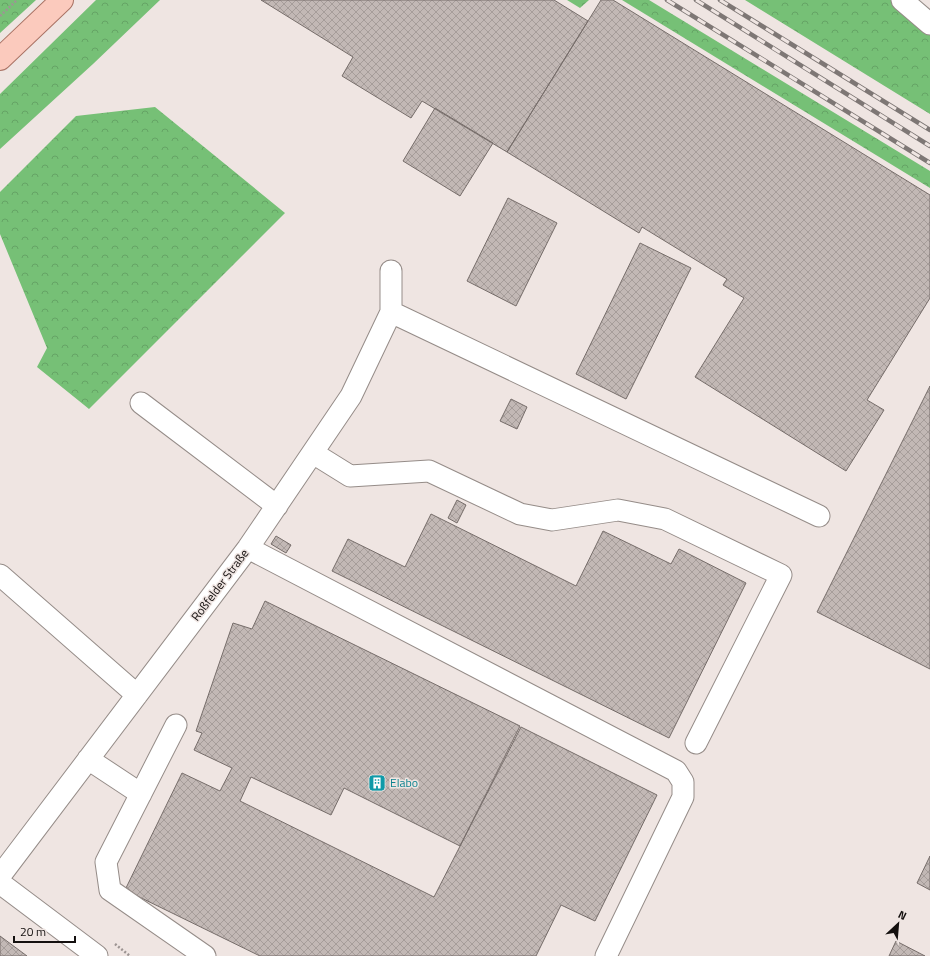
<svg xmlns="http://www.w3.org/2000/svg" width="930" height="956" font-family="'Titillium Web',sans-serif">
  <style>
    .forest { fill: url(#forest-crowns) }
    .building { fill: url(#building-cross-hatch); stroke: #766d6a }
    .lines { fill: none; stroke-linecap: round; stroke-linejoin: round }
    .minor-casing { stroke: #958c88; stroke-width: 23 }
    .major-casing { stroke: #a97264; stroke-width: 24 }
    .path { stroke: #9d9593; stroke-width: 2.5; stroke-dasharray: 2 2; stroke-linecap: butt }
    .minor { stroke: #fff; stroke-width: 21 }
    .major { stroke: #fbcabd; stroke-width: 22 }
    .rail-casing { stroke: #7e7775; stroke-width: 4.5 }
    .rail { stroke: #efe5e2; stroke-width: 3; stroke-dasharray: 9; stroke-linecap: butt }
    .labels { text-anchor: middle; stroke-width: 3; stroke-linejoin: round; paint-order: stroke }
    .street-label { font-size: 12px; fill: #14100f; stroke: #efe5e2 }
    .culture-label { font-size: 12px; fill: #0d838f; stroke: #efe5e2; text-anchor: start }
  </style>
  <defs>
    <pattern id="forest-crowns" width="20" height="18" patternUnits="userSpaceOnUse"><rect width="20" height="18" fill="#76c076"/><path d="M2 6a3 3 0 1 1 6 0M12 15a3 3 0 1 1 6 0" fill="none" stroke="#65a465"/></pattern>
    <pattern id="building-cross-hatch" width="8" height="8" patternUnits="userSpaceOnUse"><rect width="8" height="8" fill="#c2b8b5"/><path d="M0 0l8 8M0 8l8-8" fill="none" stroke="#a69d9a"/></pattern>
  </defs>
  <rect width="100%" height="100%" fill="#efe5e2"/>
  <path class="forest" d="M 0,0 L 36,0 L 0,33 Z
    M 96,0 L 160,0 L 93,64 L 0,149 L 0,94 Z
    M 567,0 L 589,0 L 580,8 Z
    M 622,0 L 649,0 L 930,171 L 930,188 Z
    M 745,0 L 892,0 L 930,31 L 930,114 Z
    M 155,107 L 285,213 L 89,409 L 37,367 L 47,348 L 0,234 L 0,192 L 76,116 Z"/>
  <path class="building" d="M 261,0 L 554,0 L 588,21 L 507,152 L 422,101 L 411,118 L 342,76 L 353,57 Z
    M 601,0 L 613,0 L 930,195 L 930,298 L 867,400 L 884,410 L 846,471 L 695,377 L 744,298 L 723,285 L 727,279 L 642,227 L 639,233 L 507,152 Z
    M 435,108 L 493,143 L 460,196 L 403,161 Z
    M 508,198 L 557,223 L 516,306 L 467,281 Z
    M 640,243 L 691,268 L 626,399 L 576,374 Z
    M 930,386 L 930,669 L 817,612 Z
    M 511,399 L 527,407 L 517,429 L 500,421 Z
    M 457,500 L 466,505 L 457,523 L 448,518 Z
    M 431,514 L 576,586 L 603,531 L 671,564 L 679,549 L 746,583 L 669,738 L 332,571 L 348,539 L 405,567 Z
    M 276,536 L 291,545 L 286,553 L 271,544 Z
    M 265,601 L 520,726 L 460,846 L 344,788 L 331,815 L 251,777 L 240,801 L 434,897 L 521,727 L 657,795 L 595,921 L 561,905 L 536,956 L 260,956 L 125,890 L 182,773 L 220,791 L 232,768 L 194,750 L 202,733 L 196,731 L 233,623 L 252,629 Z
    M 930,856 L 930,890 L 917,883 Z
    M 0,936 L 27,956 L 0,956 Z
    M 896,941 L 925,956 L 889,956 Z"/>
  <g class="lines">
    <g class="minor-casing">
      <path id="minor" d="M 902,0 L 930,24
        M 391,312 L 819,516
        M 141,403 L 277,506
        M 313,453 L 350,476 L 429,471 L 520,514 L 552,520 L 618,510 L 665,519 L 781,575 L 696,743
        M 248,548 L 676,771 L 683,782 L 683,797 L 606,956
        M 0,575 L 137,695
        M 176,725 L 106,862 L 110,890 L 205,956
        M 88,759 L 141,794
        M 0,876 L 248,548 L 351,396 L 391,312 L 391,271
        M 0,883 L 97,956"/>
    </g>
    <g class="major-casing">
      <path id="major" d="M 0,59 L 62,0"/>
    </g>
    <path class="path" d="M 0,16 L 17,0
      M 115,944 L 130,956"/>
    <use href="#minor" class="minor"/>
    <use href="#major" class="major"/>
    <g class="rail-casing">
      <path id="rail" d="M 667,0 L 930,163
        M 696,0 L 930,146
        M 720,0 L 930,130"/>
    </g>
    <use href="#rail" class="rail"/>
  </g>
  <defs>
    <g id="building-square" transform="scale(0.9)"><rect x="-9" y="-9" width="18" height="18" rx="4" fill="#0f9aa8" stroke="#efe5e2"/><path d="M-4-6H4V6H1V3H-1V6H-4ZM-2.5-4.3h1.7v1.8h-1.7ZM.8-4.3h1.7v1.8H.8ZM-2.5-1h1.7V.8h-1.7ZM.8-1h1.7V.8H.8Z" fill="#fff"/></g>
  </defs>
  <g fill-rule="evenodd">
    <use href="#building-square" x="377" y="783"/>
  </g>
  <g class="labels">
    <g class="street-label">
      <text transform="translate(220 585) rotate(-53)" y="4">Roßfelder Straße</text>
    </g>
    <g class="culture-label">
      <text x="390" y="787">Elabo</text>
    </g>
  </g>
  <g transform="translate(898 924) rotate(26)" stroke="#efe5e2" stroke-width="3" paint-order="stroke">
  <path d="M0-3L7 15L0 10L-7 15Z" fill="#14100f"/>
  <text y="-6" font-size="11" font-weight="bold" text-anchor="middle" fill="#14100f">N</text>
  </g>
  <path d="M14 936v6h61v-6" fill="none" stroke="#14100f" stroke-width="2"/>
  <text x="20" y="936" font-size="12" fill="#14100f" stroke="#efe5e2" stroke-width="3" paint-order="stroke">20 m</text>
</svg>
